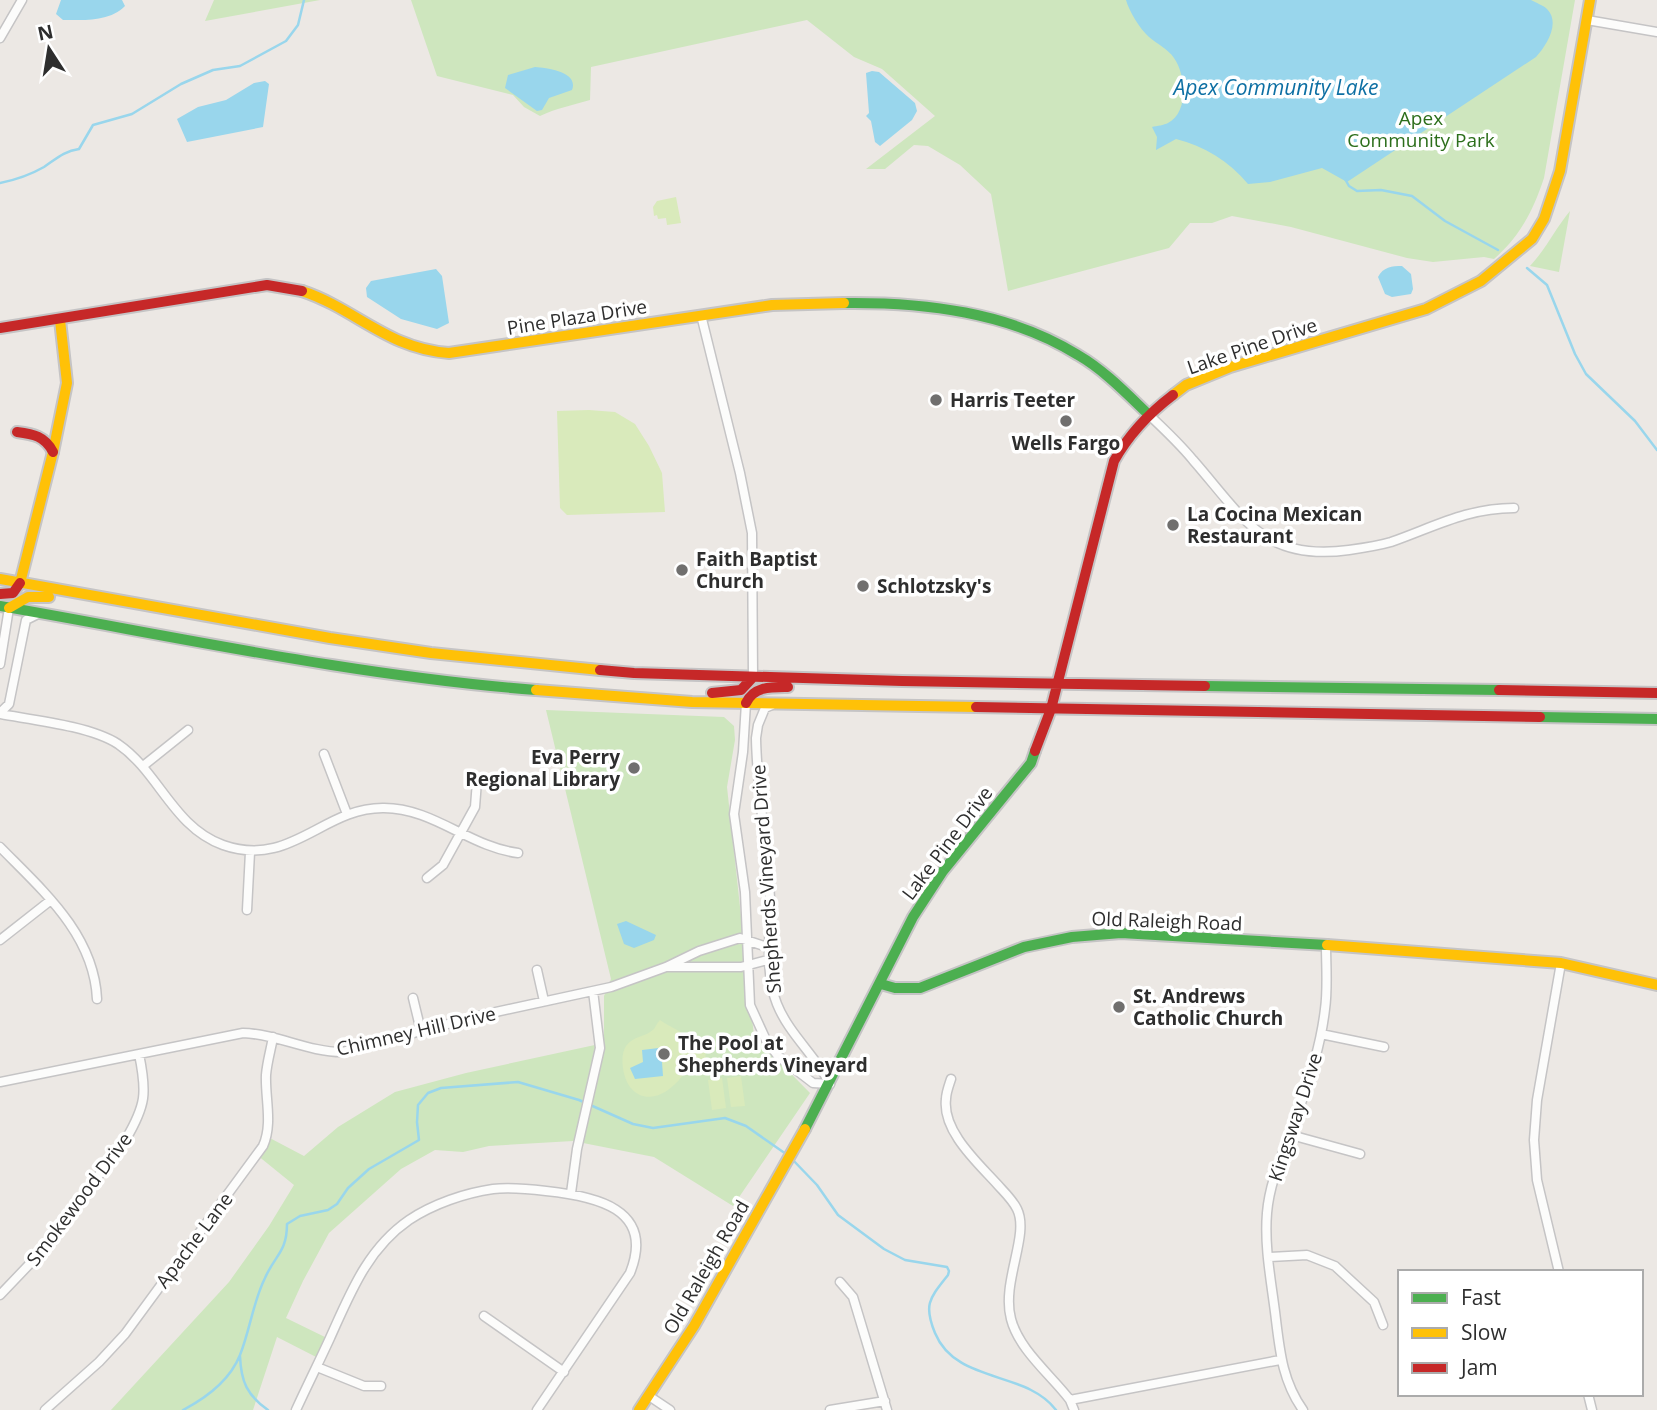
<svg xmlns="http://www.w3.org/2000/svg" width="1657" height="1410" font-family="'Open Sans',sans-serif">
  <style>
    .green { fill: #cee6be }
    .pitch { fill: #d9eabb }
    .water { fill: #99d6ec }
    .lines { fill: none; stroke-linecap: round; stroke-linejoin: round }
    .stream { stroke: #99d6ec; stroke-width: 2.5 }
    .street-casing { stroke: #c5c4c5; stroke-width: 11 }
    .fast-casing { stroke: #c5c4c5; stroke-width: 14 }
    .slow-casing { stroke: #c5c4c5; stroke-width: 14 }
    .jam-casing { stroke: #c5c4c5; stroke-width: 14 }
    .street { stroke: #fcfcfb; stroke-width: 8 }
    .fast { stroke: #4caf50; stroke-width: 10 }
    .slow { stroke: #ffc107; stroke-width: 10 }
    .jam { stroke: #c62828; stroke-width: 10 }
    .poi-dot { fill: #706f6e; stroke: #fff; stroke-width: 2.5 }
    .labels { text-anchor: middle; stroke-width: 7; stroke-linejoin: round; paint-order: stroke }
    .park-label { font-size: 19px; fill: #2c6e1b; stroke: #fff }
    .street-label { font-size: 19px; fill: #2e2e2e; stroke: #fff }
    .poi-label { font-size: 19px; font-weight: bold; fill: #2e2e2e; stroke: #fff; text-anchor: start }
    .water-label { font-size: 21px; font-style: italic; fill: #0d6fa3; stroke: #fff }
  </style>
  <rect width="100%" height="100%" fill="#ece8e4"/>
  <path class="green" d="M 214,0 L 320,0 L 205,21 Z
    M 411,0 L 1575,0 L 1544,178 C 1533,211 1520,236 1494,259 L 1484,257 L 1433,262 L 1407,258 L 1291,227 L 1232,216 L 1212,223 L 1190,223 L 1169,248 L 1008,291 L 991,194 L 960,165 L 928,146 L 914,145 L 885,169 L 866,169 L 935,116 L 882,69 L 854,57 L 807,20 L 591,67 L 590,100 C 573,105 557,108 540,116 L 524,107 L 513,95 L 437,76 Z
    M 1570,211 L 1559,272 L 1530,266 C 1546,249 1555,229 1570,211 Z
    M 546,710 L 724,717 L 734,726 L 735,740 L 727,787 L 754,1036 L 810,1093 L 733,1206 L 654,1157 L 573,1141 L 489,1146 L 463,1152 L 435,1150 L 401,1169 L 329,1233 L 303,1281 L 286,1318 L 329,1339 L 320,1359 L 277,1337 L 253,1410 L 111,1410 L 229,1282 L 269,1226 L 294,1185 L 257,1155 L 266,1136 L 304,1156 L 338,1127 L 395,1092 L 466,1073 L 604,1043 L 604,996 L 611,979 Z"/>
  <path class="pitch" d="M 676,197 L 681,223 L 667,225 L 666,218 L 658,219 L 657,215 L 654,216 L 653,207 L 657,201 Z
    M 589,410 L 615,412 L 635,424 L 649,446 L 662,473 L 665,512 L 567,515 L 560,508 L 557,411 Z
    M 660,1020 C 672,1029 683,1030 692,1043 L 705,1042 L 706,1066 L 689,1068 C 684,1073 680,1080 674,1085 C 652,1106 627,1098 623,1068 C 622,1061 622,1052 626,1046 C 633,1036 646,1037 654,1029 C 656,1026 657,1023 660,1020 Z
    M 741,1076 L 745,1106 L 731,1107 L 727,1078 Z
    M 722,1078 L 726,1108 L 712,1110 L 708,1080 Z"/>
  <path class="water" d="M 61,0 L 122,0 L 125,6 C 110,22 82,20 63,20 L 56,14 Z
    M 1126,0 L 1531,0 C 1536,3 1543,5 1547,9 C 1561,23 1546,46 1536,57 L 1347,182 L 1322,168 L 1270,182 L 1248,184 C 1229,161 1204,146 1176,139 L 1156,150 L 1157,137 L 1152,127 C 1157,126 1164,125 1168,123 C 1189,112 1186,75 1174,58 C 1168,49 1157,44 1149,37 C 1140,29 1129,11 1126,0 Z
    M 535,67 C 548,68 579,72 572,90 L 549,98 L 542,110 L 537,111 L 505,88 L 508,75 Z
    M 872,71 L 879,72 L 915,103 L 917,111 L 912,120 L 880,146 L 875,142 L 871,121 L 866,116 L 869,113 L 866,73 Z
    M 265,81 L 269,84 L 263,127 L 187,142 L 177,119 L 198,107 L 226,100 L 254,83 Z
    M 1402,266 L 1411,274 L 1413,289 L 1411,294 L 1392,297 L 1385,294 L 1378,277 C 1383,267 1392,266 1402,266 Z
    M 436,269 L 442,276 L 449,323 L 437,329 L 401,319 L 367,297 L 366,288 L 371,281 Z
    M 626,921 L 656,935 L 654,940 L 634,948 L 624,944 L 617,924 Z
    M 667,1047 L 670,1057 L 662,1062 L 663,1076 L 635,1079 L 630,1068 L 643,1062 L 642,1050 Z"/>
  <g class="lines">
    <path class="stream" d="M 1345,179 L 1349,186 L 1357,191 L 1381,190 L 1412,196 L 1445,221 L 1498,250
      M 0,183 C 15,180 30,175 44,167 C 56,159 64,151 79,149 L 93,125 L 132,114 L 181,84 L 213,70 L 240,66 L 286,41 L 298,25 L 304,0
      M 1527,268 L 1547,285 L 1575,354 L 1586,374 L 1635,421 L 1657,450
      M 791,1158 L 817,1185 L 838,1215 L 884,1249 L 905,1260 L 947,1267 L 949,1271 L 948,1275 C 930,1298 923,1304 935,1333 C 956,1384 1026,1370 1056,1410
      M 240,1356 C 241,1382 247,1395 268,1410
      M 183,1410 C 206,1398 230,1380 240,1355 C 250,1330 253,1302 265,1278 C 275,1255 287,1252 287,1224 L 300,1216 L 328,1210 L 337,1204 L 348,1188 L 369,1169 L 419,1140 L 417,1122 L 418,1105 L 428,1093 L 441,1088 L 518,1082 L 579,1100 L 633,1124 L 653,1128 L 725,1118 L 746,1126 L 786,1154"/>
    <g class="street-casing">
      <path id="street" d="M 1587,20 L 1657,32
        M 0,38 L 22,0
        M 701,315 L 740,473 L 752,533 L 753,677
        M 1148,414 C 1164,429 1179,443 1193,460 C 1243,517 1263,562 1349,550 C 1363,548 1377,546 1391,542 C 1434,527 1467,508 1514,508
        M 0,664 L 9,608
        M 746,703 L 743,752 L 734,814 L 745,892 L 750,1005 L 766,1040 L 778,1056 L 813,1083 L 830,1084
        M 772,705 L 765,708 L 758,725 L 756,738 C 757,792 767,845 770,898 C 771,932 764,972 777,1004 C 789,1034 815,1055 830,1084
        M 0,713 L 9,704 L 26,620 L 38,614
        M 0,714 C 33,720 90,726 118,744 C 159,772 173,827 223,845 C 291,869 323,807 384,808 C 433,808 470,847 518,853
        M 324,754 L 347,814
        M 143,766 L 188,730
        M 0,847 C 42,890 94,934 97,999
        M 427,878 L 443,865 L 475,807 L 477,781
        M 247,910 L 250,852
        M 0,940 L 51,900
        M 669,967 L 741,967 L 771,959
        M 537,970 L 544,1001
        M 413,998 L 421,1031
        M 1321,1034 L 1384,1047
        M 951,1079 C 949,1085 946,1093 946,1099 C 942,1131 978,1163 997,1184 C 1004,1192 1012,1199 1017,1209 C 1030,1235 1001,1282 1011,1319 C 1019,1350 1051,1375 1070,1400 L 1074,1410
        M 0,1082 L 243,1033 C 277,1034 308,1052 342,1052 L 482,1015 L 611,987 L 666,967 L 699,951 L 740,938 L 770,948
        M 1291,1135 L 1360,1154
        M 571,1193 L 577,1149 L 600,1048 L 593,991
        M 1269,1257 L 1307,1255 L 1335,1266 L 1374,1302 L 1383,1325
        M 1559,1272 L 1537,1180 L 1534,1140 L 1537,1100 L 1561,963
        M 840,1282 L 853,1297 L 887,1410
        M 0,1295 L 42,1251 L 126,1139 C 146,1105 147,1093 139,1054
        M 484,1316 L 564,1372
        M 317,1367 L 364,1386 L 381,1386
        M 1588,1394 L 1592,1410
        M 649,1396 L 670,1410
        M 1070,1400 L 1280,1360
        M 45,1410 L 99,1362 L 125,1334 L 263,1146 C 273,1124 265,1098 266,1075 C 267,1062 271,1049 273,1037
        M 296,1410 C 307,1386 319,1362 330,1338 C 350,1294 367,1249 409,1220 C 433,1204 465,1193 493,1189 C 511,1187 529,1189 546,1191 C 594,1196 656,1208 630,1273 L 537,1410
        M 830,1410 L 885,1401
        M 1303,1410 C 1283,1382 1280,1353 1276,1320 C 1272,1285 1264,1248 1267,1213 C 1270,1177 1287,1146 1298,1112 C 1310,1078 1321,1044 1325,1009 C 1328,988 1326,966 1326,945"/>
    </g>
    <g class="fast-casing">
      <path id="fast" d="M 844,303 C 924,302 1009,312 1078,355 C 1104,370 1126,393 1148,414
        M 0,606 C 178,637 356,676 536,690
        M 1205,686 L 1499,690
        M 1540,717 L 1657,719
        M 881,984 L 895,988 L 920,988 L 1024,947 L 1072,937 L 1121,933 L 1327,945
        M 805,1129 L 913,917 L 943,871 L 1031,763 L 1035,751"/>
    </g>
    <g class="slow-casing">
      <path id="slow" d="M 302,291 C 356,309 388,349 449,353 L 772,305 L 844,303
        M 1173,395 L 1186,385 L 1230,367 L 1426,309 L 1481,281 L 1532,239 L 1544,219 L 1560,171 L 1590,0
        M 0,579 L 330,638 L 431,653 L 600,670
        M 20,583 L 53,452 L 67,383 L 60,320
        M 9,608 L 28,597 L 49,597
        M 536,690 L 692,702 L 976,707
        M 1327,945 L 1561,963 L 1657,985
        M 639,1410 L 694,1326 L 805,1129"/>
    </g>
    <g class="jam-casing">
      <path id="jam" d="M 0,328 L 267,285 L 302,291
        M 17,432 C 33,434 45,436 53,452
        M 0,594 L 13,593 L 20,583
        M 600,670 L 634,673 L 902,681 L 1205,686
        M 1499,690 L 1657,693
        M 712,693 L 741,690 L 753,677
        M 746,703 C 754,686 771,687 788,687
        M 976,707 L 1540,717
        M 1035,751 L 1051,709 L 1114,461 C 1129,434 1148,414 1173,395"/>
    </g>
    <use href="#street" class="street"/>
    <use href="#fast" class="fast"/>
    <use href="#slow" class="slow"/>
    <use href="#jam" class="jam"/>
  </g>
  <g class="poi-dot">
    <circle cx="936" cy="400" r="7"/>
    <circle cx="1066" cy="421" r="7"/>
    <circle cx="1173" cy="525" r="7"/>
    <circle cx="682" cy="570" r="7"/>
    <circle cx="863" cy="586" r="7"/>
    <circle cx="634" cy="768" r="7"/>
    <circle cx="1119" cy="1007" r="7"/>
    <circle cx="664" cy="1054" r="7"/>
  </g>
  <g class="labels">
    <g class="park-label">
      <text x="1421" y="125">Apex<tspan x="1421" dy="22">Community Park</tspan></text>
    </g>
    <g class="street-label">
      <text transform="translate(577 317) rotate(-9)" y="7">Pine Plaza Drive</text>
      <text transform="translate(1252 346) rotate(-19)" y="7">Lake Pine Drive</text>
      <text transform="translate(947 843) rotate(-53)" y="7">Lake Pine Drive</text>
      <text transform="translate(766 879) rotate(-94)" y="7">Shepherds Vineyard Drive</text>
      <text transform="translate(1167 921) rotate(2)" y="7">Old Raleigh Road</text>
      <text transform="translate(416 1031) rotate(-13)" y="7">Chimney Hill Drive</text>
      <text transform="translate(1295 1117) rotate(-72)" y="7">Kingsway Drive</text>
      <text transform="translate(79 1199) rotate(-53)" y="7">Smokewood Drive</text>
      <text transform="translate(194 1240) rotate(-53)" y="7">Apache Lane</text>
      <text transform="translate(706 1267) rotate(-60)" y="7">Old Raleigh Road</text>
    </g>
    <g class="poi-label">
      <text x="950" y="407">Harris Teeter</text>
      <text x="1066" y="450" text-anchor="middle">Wells Fargo</text>
      <text x="1187" y="521">La Cocina Mexican<tspan x="1187" dy="22">Restaurant</tspan></text>
      <text x="696" y="566">Faith Baptist<tspan x="696" dy="22">Church</tspan></text>
      <text x="877" y="593">Schlotzsky's</text>
      <text x="620" y="764" text-anchor="end">Eva Perry<tspan x="620" dy="22">Regional Library</tspan></text>
      <text x="1133" y="1003">St. Andrews<tspan x="1133" dy="22">Catholic Church</tspan></text>
      <text x="678" y="1050">The Pool at<tspan x="678" dy="22">Shepherds Vineyard</tspan></text>
    </g>
    <g class="water-label">
      <text x="1276" y="95">Apex Community Lake</text>
    </g>
  </g>
  <rect x="1398" y="1270" width="245" height="126" fill="#ffffff" stroke="#ababab" stroke-width="2"/>
  <rect x="1412" y="1293" width="35" height="10" fill="#4caf50" stroke="#ababab" stroke-width="2"/>
  <text x="1461" y="1305" font-size="21" fill="#2e2e2e">Fast</text>
  <rect x="1412" y="1328" width="35" height="10" fill="#ffc107" stroke="#ababab" stroke-width="2"/>
  <text x="1461" y="1340" font-size="21" fill="#2e2e2e">Slow</text>
  <rect x="1412" y="1363" width="35" height="10" fill="#c62828" stroke="#ababab" stroke-width="2"/>
  <text x="1461" y="1375" font-size="21" fill="#2e2e2e">Jam</text>
  <g transform="translate(49 49) rotate(348)" stroke="#ffffff" stroke-width="5" paint-order="stroke">
  <path d="M0-5L12 26L0 18L-12 26Z" fill="#2e2e2e"/>
  <text y="-10" font-size="19" font-weight="bold" text-anchor="middle" fill="#2e2e2e">N</text>
  </g>
</svg>
